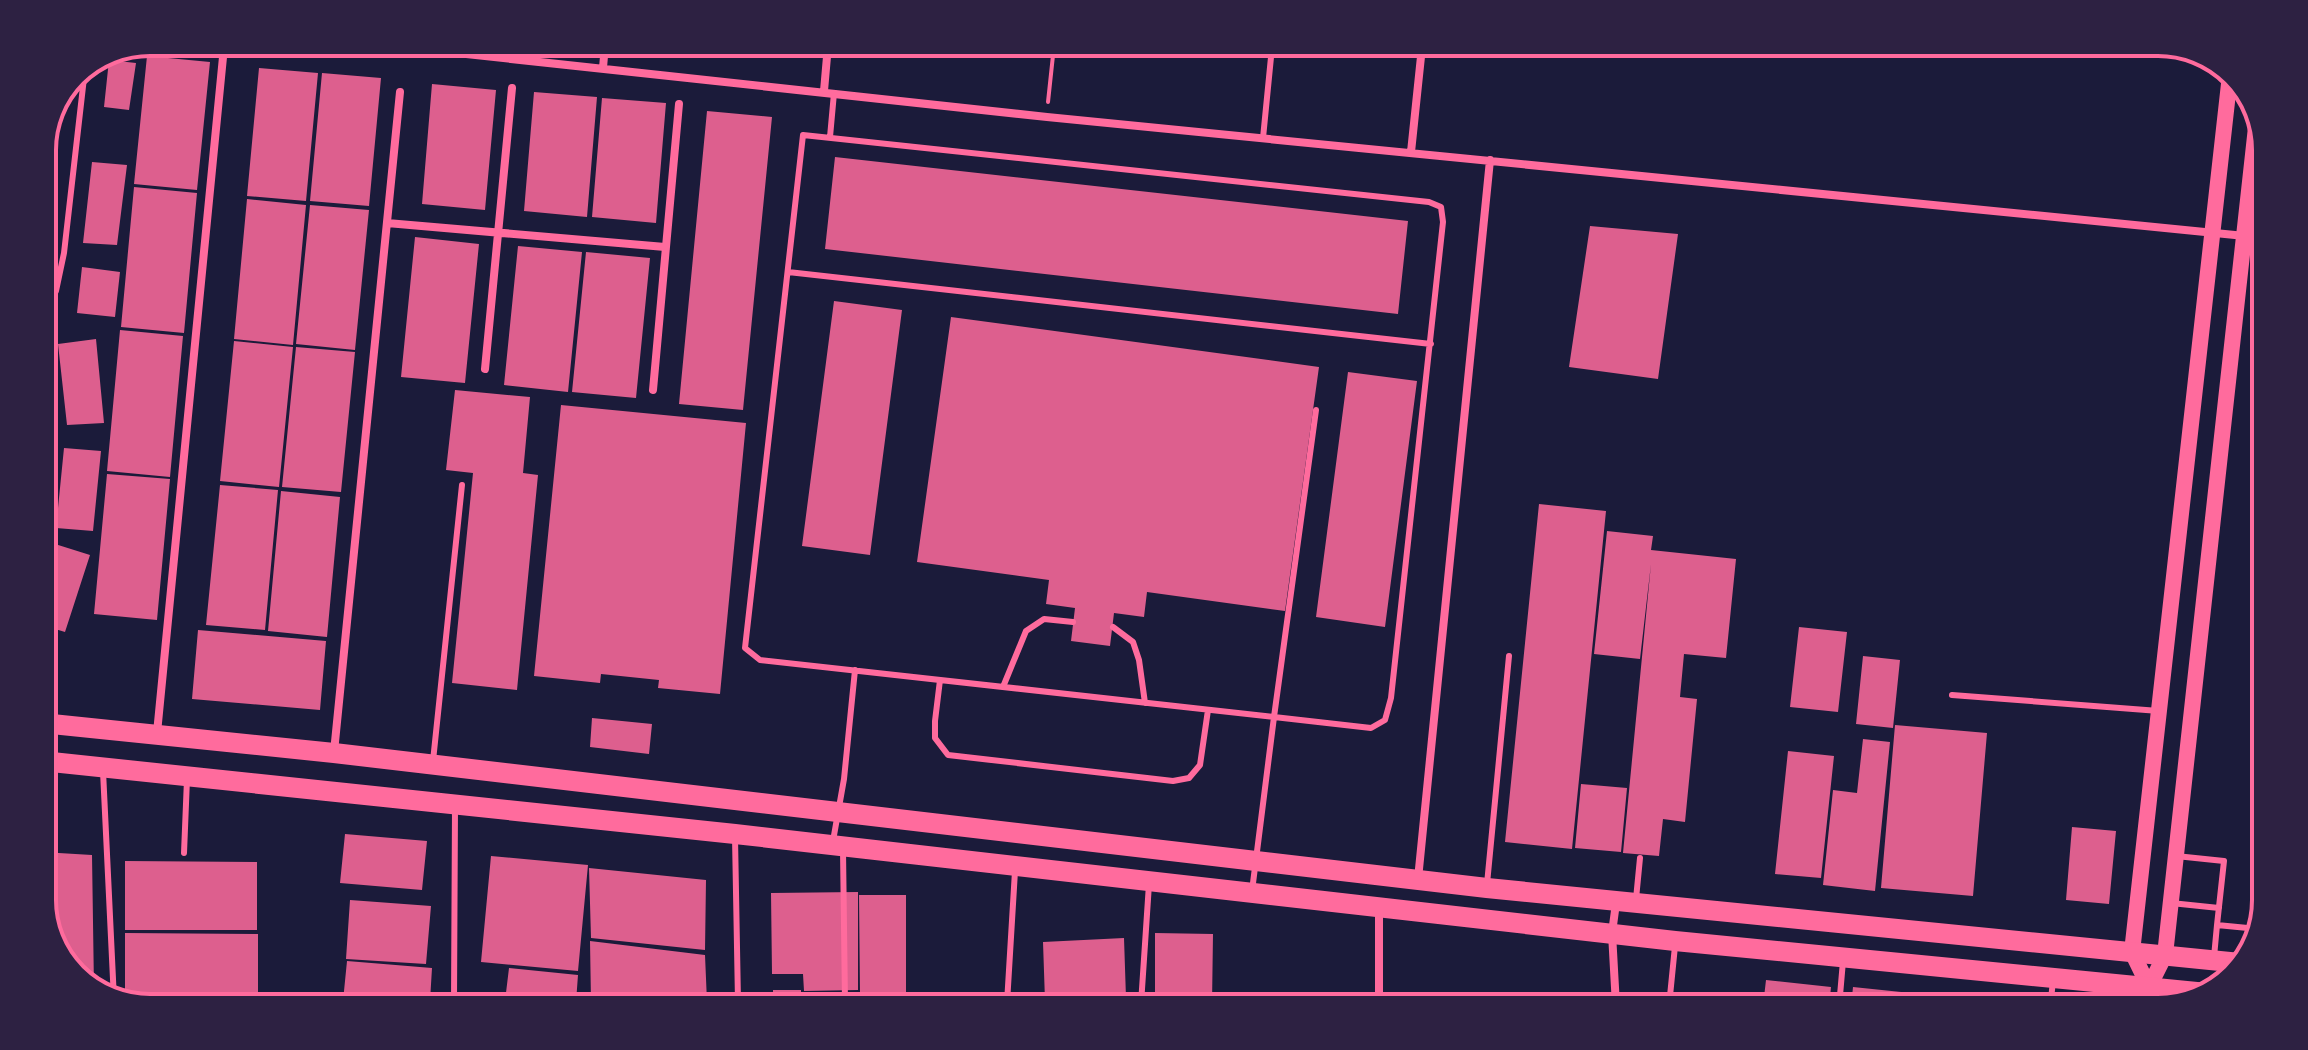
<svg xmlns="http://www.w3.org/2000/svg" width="2308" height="1050" font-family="'Exo 2',sans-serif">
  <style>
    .building { fill: #dd5f8e }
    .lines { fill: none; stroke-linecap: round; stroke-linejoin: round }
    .path { stroke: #ff6b9d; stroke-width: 4 }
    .service { stroke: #ff6b9d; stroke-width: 6 }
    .minor { stroke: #ff6b9d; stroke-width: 8 }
    .secondary { stroke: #ff6b9d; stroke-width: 16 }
    .primary { stroke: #ff6b9d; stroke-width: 20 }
    .rim { fill: none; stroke: #ff6b9d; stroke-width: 4 }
  </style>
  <rect width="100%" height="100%" fill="#1b1b3a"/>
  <path class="building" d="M 2162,50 L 2200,50 L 2207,57 L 2207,62 L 2161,55 Z
    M 147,56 L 210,62 L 197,190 L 134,184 Z
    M 109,60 L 136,63 L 129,110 L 104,107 Z
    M 259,68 L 318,73 L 306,201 L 247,196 Z
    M 322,73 L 381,78 L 369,206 L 310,201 Z
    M 432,84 L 496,90 L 485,210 L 422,204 Z
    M 534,92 L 597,97 L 587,217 L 524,211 Z
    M 602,98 L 666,103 L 656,223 L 592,217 Z
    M 707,111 L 772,117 L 743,410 L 679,404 Z
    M 835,157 L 1408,221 L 1398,314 L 825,249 Z
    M 92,162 L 127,165 L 117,245 L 83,243 Z
    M 134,187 L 197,193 L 184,333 L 121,327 Z
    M 247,199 L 306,205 L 293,345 L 234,339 Z
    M 310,205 L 369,210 L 355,350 L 296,344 Z
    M 1590,226 L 1678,234 L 1658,379 L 1569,367 Z
    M 42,230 L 58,231 L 53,278 L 42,276 Z
    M 415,237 L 479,244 L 465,383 L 401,377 Z
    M 518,246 L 582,252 L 568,392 L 504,385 Z
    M 586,252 L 650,258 L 636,398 L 572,392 Z
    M 82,267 L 120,272 L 115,317 L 77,313 Z
    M 834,301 L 902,310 L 870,555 L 802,546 Z
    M 951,317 L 1319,367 L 1285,611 L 1147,592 L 1144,617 L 1114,613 L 1110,646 L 1071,641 L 1075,608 L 1046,604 L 1049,580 L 917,562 Z
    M 120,330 L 183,336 L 170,477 L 107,471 Z
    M 96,339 L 104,423 L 67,425 L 58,344 Z
    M 234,341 L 293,347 L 279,487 L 220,481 Z
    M 296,347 L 355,352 L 341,492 L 282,487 Z
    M 1348,372 L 1417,381 L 1385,627 L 1316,617 Z
    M 455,390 L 530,397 L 523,473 L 538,475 L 517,690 L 452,683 L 473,473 L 446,470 Z
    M 561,405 L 746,423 L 720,694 L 658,688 L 659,680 L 601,674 L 600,683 L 534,676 Z
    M 64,448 L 101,451 L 93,531 L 56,528 Z
    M 107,474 L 170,479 L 157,620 L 94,614 Z
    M 220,485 L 278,490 L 265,630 L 206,625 Z
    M 281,491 L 340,497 L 327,637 L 268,631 Z
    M 1539,504 L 1606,511 L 1572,849 L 1505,842 Z
    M 1607,531 L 1653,536 L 1651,550 L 1736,559 L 1726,658 L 1684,654 L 1680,697 L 1697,699 L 1685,822 L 1663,819 L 1659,856 L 1623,853 L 1651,564 L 1640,659 L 1594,654 Z
    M 55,544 L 90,555 L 65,632 L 42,625 L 42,584 Z
    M 1799,627 L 1847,632 L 1838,712 L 1790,707 Z
    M 198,630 L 326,641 L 320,710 L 192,699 Z
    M 1863,656 L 1900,660 L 1893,728 L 1856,724 Z
    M 592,718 L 652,724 L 649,754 L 590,747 Z
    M 1895,725 L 1987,733 L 1973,896 L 1881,888 Z
    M 1863,739 L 1890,742 L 1875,891 L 1823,885 L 1833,790 L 1857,793 Z
    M 1788,751 L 1834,756 L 1821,878 L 1775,874 Z
    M 1581,784 L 1627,788 L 1621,852 L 1575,848 Z
    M 2072,827 L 2116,831 L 2109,904 L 2066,900 Z
    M 345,834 L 427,841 L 422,890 L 340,883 Z
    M 42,852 L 92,855 L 94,989 L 64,965 L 42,908 Z
    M 491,856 L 588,865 L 578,971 L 481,962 Z
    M 125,861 L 257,862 L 257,930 L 125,930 Z
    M 589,868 L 706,880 L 705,950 L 591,938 Z
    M 858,892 L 858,990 L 804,991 L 803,974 L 772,974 L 771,893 Z
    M 859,895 L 906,895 L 906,992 L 860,993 Z
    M 350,900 L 431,906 L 426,964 L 346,959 Z
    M 125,933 L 258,934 L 258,1000 L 125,1000 Z
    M 1155,933 L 1213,934 L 1212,1004 L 1155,1004 Z
    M 1124,938 L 1126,998 L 1045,1001 L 1043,942 Z
    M 590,941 L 705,955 L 707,1002 L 591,1002 Z
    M 347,961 L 432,968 L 430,1001 L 343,1001 Z
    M 509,968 L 578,975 L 576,1002 L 505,1001 Z
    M 1766,980 L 1831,987 L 1829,1007 L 1763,1006 Z
    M 1853,987 L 1930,995 L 1929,1007 L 1851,1007 Z
    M 773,990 L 801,990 L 801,1002 L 773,1002 Z
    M 864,994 L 906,994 L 906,1003 L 864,1003 Z"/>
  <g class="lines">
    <path class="path" d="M 1048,102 L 1054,46"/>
    <path class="service" d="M 830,137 L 834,93
      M 1263,138 L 1272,47
      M 2253,151 L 2266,153
      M 788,272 L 1431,344
      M 42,319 L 56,291 L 64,253 L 85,69
      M 42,355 C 55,402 47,451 42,499
      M 1113,627 L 1133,642 L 1139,660 L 1145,703
      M 940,680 L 935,721 L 935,738 L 948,755 L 1173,781 L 1189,778 L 1200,765 L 1208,710
      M 1003,687 L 1026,631 L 1044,619 L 1073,622
      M 1952,695 L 2159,711
      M 433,761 L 462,485
      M 103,771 L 114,1000
      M 735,837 L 738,1002
      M 833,841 L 844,779 L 855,670
      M 843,850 L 845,1003
      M 184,853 L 187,779
      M 2176,856 L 2224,861 L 2217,925 L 2258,929
      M 1487,884 L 1509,656
      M 1252,891 L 1274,717 L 760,660 L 745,648 L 803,135 L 1429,202 L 1441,207 L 1443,222 L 1391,698 L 1385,720 L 1371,728 L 1274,717 L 1316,410
      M 1636,899 L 1640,858
      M 2171,903 L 2219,908
      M 2214,957 L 2217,925
      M 454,1001 L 455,807
      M 1007,1003 L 1015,871
      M 1141,1004 L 1149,884
      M 1669,1006 L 1675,946
      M 1839,1007 L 1843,961
      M 2050,1008 L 2053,981"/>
    <path class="minor" d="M 364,43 L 1047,117 L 2265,238
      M 603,68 L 605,44
      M 824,91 L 828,45
      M 1411,152 L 1422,47
      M 387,223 L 665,247
      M 485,369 L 512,88
      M 653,390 L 679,104
      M 157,733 L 223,57
      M 334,752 L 400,92
      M 1418,879 L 1490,160
      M 1616,903 L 1612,933 L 1616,1006
      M 1379,909 L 1379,1005"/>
    <path class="secondary" d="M 2149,987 L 2132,952 L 2230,75
      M 2146,1008 L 2149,987 L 2165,955 L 2257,118"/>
    <path class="primary" d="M 42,723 L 334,753 L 1487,888 L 2240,963
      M 42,761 L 735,834 L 1675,941 L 2207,993"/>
  </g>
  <path d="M0 0H2308V1050H0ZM150 56H2158A94 94 0 0 1 2252 150V900A94 94 0 0 1 2158 994H150A94 94 0 0 1 56 900V150A94 94 0 0 1 150 56Z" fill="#2d2142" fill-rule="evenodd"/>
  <path class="rim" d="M150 56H2158A94 94 0 0 1 2252 150V900A94 94 0 0 1 2158 994H150A94 94 0 0 1 56 900V150A94 94 0 0 1 150 56Z"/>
</svg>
